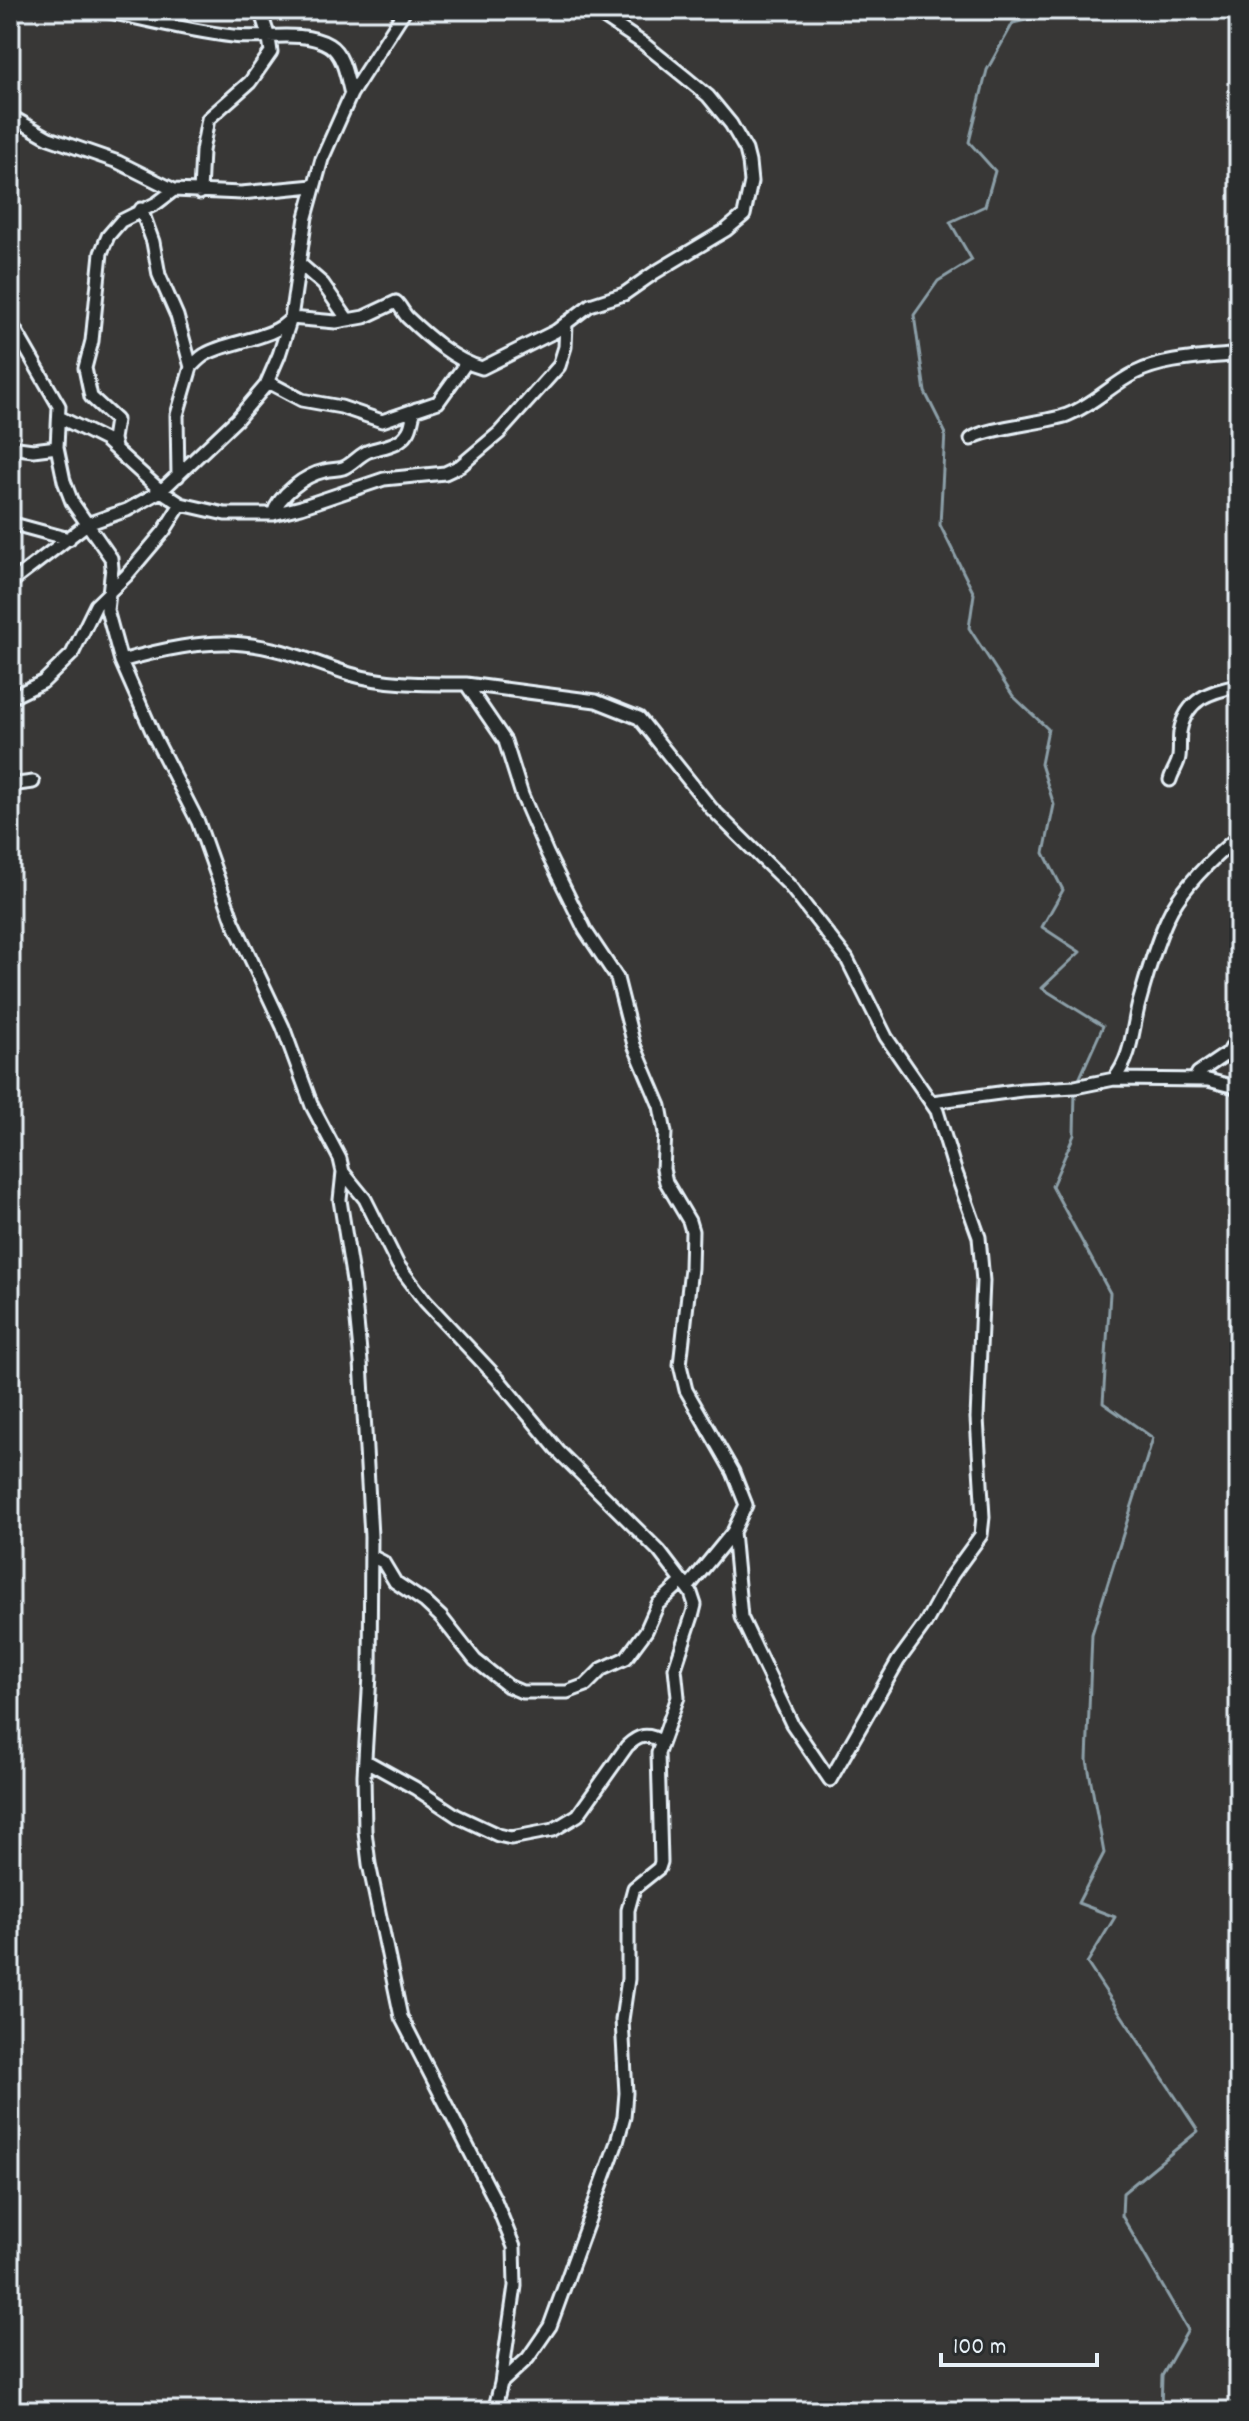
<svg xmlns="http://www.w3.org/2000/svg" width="1249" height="2421" font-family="Dekko,sans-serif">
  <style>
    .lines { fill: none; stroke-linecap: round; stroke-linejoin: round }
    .stream { stroke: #8c9fa8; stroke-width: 3 }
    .street-casing { stroke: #e8f1f8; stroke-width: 17 }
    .street { stroke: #2a2d2e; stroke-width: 11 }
  </style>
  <rect width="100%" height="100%" fill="#383736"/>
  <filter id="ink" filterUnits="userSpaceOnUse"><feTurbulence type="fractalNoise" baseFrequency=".0125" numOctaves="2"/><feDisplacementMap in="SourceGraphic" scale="16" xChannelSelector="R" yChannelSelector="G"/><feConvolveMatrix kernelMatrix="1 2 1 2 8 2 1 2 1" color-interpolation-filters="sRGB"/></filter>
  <g filter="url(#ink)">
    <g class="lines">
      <path class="stream" d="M 1069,10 L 1013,23 L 987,70 L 969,142 L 995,171 L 985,206 L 950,222 L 972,260 L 938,281 L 914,315 L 925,392 L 945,432 L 940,525 L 974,594 L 969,628 L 1013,696 L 1048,729 L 1041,764 L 1054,805 L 1044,853 L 1063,890 L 1042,927 L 1080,952 L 1042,988 L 1103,1026 L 1077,1084
        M 1075,1091 L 1074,1135 L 1052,1186 L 1110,1293 L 1103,1403 L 1153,1438 L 1092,1634 L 1087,1760 L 1104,1853 L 1078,1903 L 1115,1917 L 1087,1963 L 1198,2131 L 1123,2193 L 1122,2216 L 1188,2330 L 1162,2376 L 1161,2411"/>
      <g class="street-casing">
        <path id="street" d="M 100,10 C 144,19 188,31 233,36 C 263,40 302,29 329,45 C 344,54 347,79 351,94
          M 10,116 L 49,138 L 118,162 L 174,190 L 241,193 L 313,186
          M 200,193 L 202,151 L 208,119 L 250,82 L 271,52 L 269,38 L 260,10
          M 141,209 L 153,242 L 159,275 L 177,316 L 191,367 L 177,415 L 178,476
          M 300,264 L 323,284 L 348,320
          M 10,321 L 59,406 L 57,447 L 64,481 L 72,502 L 111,558 L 112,568 L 107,610 L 121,661 L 155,738 L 198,822 L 233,921 L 283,1027 L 312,1106 L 340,1159 L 343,1172 L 340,1200 L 353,1281 L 361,1362 L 371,1536 L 370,1675 L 364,1775 L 365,1831 L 369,1864 L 401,2017 L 495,2200 L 514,2247 L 515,2286 L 501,2383 L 494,2411
          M 191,367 C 196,362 200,357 206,354 C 228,341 276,339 291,318 L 336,322 L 364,317 L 396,302 C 400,306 403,312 407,317 C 427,336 455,361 482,368 L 556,331 L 590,305 L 624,294 L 654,273 L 726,230 L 744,215 L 751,182 L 749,162 L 746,150 L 731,124 L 708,96 L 685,77 L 644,44 L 593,10
          M 268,382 L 302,400 L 341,407 L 382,421 L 438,402 L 466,363
          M 59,417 L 105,440 L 161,491 L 181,504 L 225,514 L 273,514 L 301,507 L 384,479 L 445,473 L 460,466 L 499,433 L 559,366 L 565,347 L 566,323
          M 971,439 C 983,428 1045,423 1067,415 C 1093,405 1111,385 1135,373 C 1165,358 1206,358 1239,354
          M 10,447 L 33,450 L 57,447
          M 115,448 L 113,439 L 116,420 L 91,397 L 85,368 L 92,341 L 101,253 L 108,236 L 121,221 L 157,203 L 174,190
          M 273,514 C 279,495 305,475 324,471 C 331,469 337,470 343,468 C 353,464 360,454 369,451 C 383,446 399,446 408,432 C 413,425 411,417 416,409
          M 10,523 L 69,539
          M 10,583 L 87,524 L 127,510 L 161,491 L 237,419 L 266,385 L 279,355 L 291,318 L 306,217 L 322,159 L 351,94 L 405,10
          M 121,661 C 160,650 203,640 243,644 C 281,647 314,663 350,674 C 387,685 427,684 466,684 L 505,741 L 522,795 L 547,853 L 585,930 L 617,978 L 634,1045 L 660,1106 L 665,1133 L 663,1169 L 666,1182 L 689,1221 L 692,1231 L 691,1268 L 680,1365 L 686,1390 L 733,1472 L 746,1505 L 733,1532 L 741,1617 L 792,1724 L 830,1780 L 898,1661 L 925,1624 L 952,1575 L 981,1535 L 983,1517 L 977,1418 L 983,1281 L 979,1237 L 954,1167 L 937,1111 L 886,1037 L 847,959 L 789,885 L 711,808 L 639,718 L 596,701 L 466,684
          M 10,698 L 43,682 L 72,654 L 96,605 L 126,576 L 164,531 L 181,504
          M 1170,780 C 1172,772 1178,765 1179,757 C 1180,749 1179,740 1180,732 C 1186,699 1210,691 1239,686
          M 10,785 L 33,782
          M 1114,1079 L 1208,1080 L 1239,1088
          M 1195,1079 L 1198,1073 L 1229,1052 L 1239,1035
          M 932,1102 L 1022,1090 L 1075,1087 L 1114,1079 C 1132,1057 1132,1030 1139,1003 C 1147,974 1158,935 1172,909 C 1188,881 1215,856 1239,836
          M 343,1172 L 365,1199 L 398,1265 L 425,1301 L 499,1380 L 559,1452 L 659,1551 L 691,1593 L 695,1605 L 693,1613 L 675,1668 L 678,1697 L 658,1753 L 661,1862 L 659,1868 L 634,1888 L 628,1910 L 628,1979 L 622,2020 L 626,2093 L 624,2117 L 617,2142 L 550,2326 L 528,2358 L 501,2383
          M 371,1556 L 383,1562 L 395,1582 L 425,1602 L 441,1617 L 475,1660 L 508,1686 L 522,1692 L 567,1692 L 586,1685 L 602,1669 L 626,1658 L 646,1631 L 658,1604 L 683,1581
          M 688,1587 L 733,1532
          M 366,1761 L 415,1788 L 457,1816 L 498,1835 L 511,1838 L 553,1830 L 578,1815 L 627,1746 C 639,1735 647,1733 661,1741"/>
      </g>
      <use href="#street" class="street"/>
    </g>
  </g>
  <rect width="1249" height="2421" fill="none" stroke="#2a2d2e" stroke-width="40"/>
  <rect x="20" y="20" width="1209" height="2381" fill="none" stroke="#e8f1f8" stroke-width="3" filter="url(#ink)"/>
  <path d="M941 2353v12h156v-12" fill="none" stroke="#e8f1f8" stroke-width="4"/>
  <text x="953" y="2353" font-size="24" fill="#e8f1f8" stroke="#2a2d2e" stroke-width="6" paint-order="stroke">100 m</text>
</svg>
